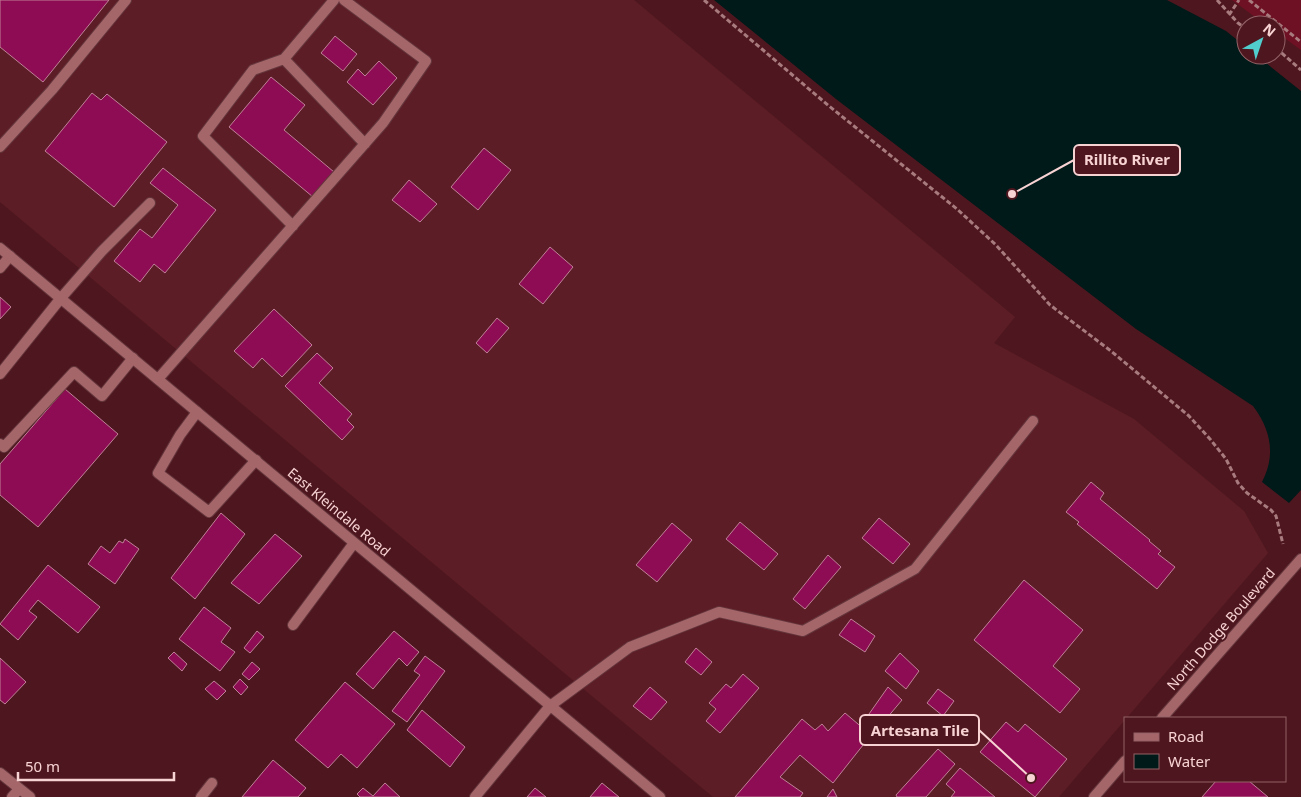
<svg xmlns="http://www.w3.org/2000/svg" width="1301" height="797" font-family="'Noto Sans',sans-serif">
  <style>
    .built { fill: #5c1d26 }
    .green { fill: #6f1125 }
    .water { fill: #001919 }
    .building { fill: #8e0c53; stroke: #bf8198 }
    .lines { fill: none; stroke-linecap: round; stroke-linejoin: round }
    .service-casing { stroke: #65373d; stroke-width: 12 }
    .minor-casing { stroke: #65373d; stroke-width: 12 }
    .tertiary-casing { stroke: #65373d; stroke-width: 12 }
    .path { stroke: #a87b7f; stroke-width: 3; stroke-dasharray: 5 2.5; stroke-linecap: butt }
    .service { stroke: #a5666a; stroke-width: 10 }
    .minor { stroke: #a5666a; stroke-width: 10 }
    .tertiary { stroke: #a5666a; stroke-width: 10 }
    .labels { text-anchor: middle; stroke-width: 4; stroke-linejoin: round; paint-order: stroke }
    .street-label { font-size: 14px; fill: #f8d3d4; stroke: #4e171f }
    .leader { fill: none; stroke: #f8d3d4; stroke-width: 2 }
    .callout-dot { fill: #f8d3d4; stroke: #4e171f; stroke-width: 2 }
    .callout { fill: #4e171f; stroke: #f8d3d4; stroke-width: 2 }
    .callout-label { font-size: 15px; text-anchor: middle; font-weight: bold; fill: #f8d3d4 }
  </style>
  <rect width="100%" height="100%" fill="#4e171f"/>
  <path class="built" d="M 0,0 L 634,0 L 1015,317 L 994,343 L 1134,419 L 1244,511 L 1268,553 L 1059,797 L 713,797 L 0,202 Z"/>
  <path class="green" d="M 1232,0 L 1301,0 L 1301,50 L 1276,32 L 1276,25 L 1266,25 Z"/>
  <path class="water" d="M 714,0 L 1167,0 L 1226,31 L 1246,47 L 1246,55 L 1256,55 L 1301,91 L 1301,490 L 1289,503 L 1262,482 C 1276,455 1271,430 1253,406 L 1136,329 L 836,99 Z"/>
  <path class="building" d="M 0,0 L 109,0 L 43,82 L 0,47 Z
    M 335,36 L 357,54 L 343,71 L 321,53 Z
    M 379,61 L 397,78 L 373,105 L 347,82 L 358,69 L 365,76 Z
    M 271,77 L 305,105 L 284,130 L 334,172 L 313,197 L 229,127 Z
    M 92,93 L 101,100 L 107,94 L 167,142 L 114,207 L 45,151 Z
    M 484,148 L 511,170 L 478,210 L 451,187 Z
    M 163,168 L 216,210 L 165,273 L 154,264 L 140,282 L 114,261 L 140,229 L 152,238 L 178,205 L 150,183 Z
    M 409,180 L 437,204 L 420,222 L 392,200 Z
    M 550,247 L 573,267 L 543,304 L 519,284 Z
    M 0,297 L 11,307 L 0,319 Z
    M 274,309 L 312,345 L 282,377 L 262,358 L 253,368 L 234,351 Z
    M 497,318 L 509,328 L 487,353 L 476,343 Z
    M 317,353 L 333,368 L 319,383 L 352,414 L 347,420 L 354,427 L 342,440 L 285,386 Z
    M 65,389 L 118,434 L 38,527 L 0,495 L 0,464 Z
    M 1091,482 L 1104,493 L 1100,499 L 1150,540 L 1149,541 L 1161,551 L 1158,554 L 1175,567 L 1157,589 L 1077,524 L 1079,522 L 1066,512 Z
    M 221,513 L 245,534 L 195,599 L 171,578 Z
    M 879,518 L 910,544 L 893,564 L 862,538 Z
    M 740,522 L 778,554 L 764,570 L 726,539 Z
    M 672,523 L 692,540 L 657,582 L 636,565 Z
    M 275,534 L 302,556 L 259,604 L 231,583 Z
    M 125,539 L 139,549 L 115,584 L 88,564 L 101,546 L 110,553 L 119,541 L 123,543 Z
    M 828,555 L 841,567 L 805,609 L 793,599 Z
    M 48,565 L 100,607 L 78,633 L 38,600 L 29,611 L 37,617 L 18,640 L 0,624 Z
    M 1024,580 L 1083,630 L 1053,666 L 1080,689 L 1060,713 L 974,640 Z
    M 204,607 L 231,628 L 221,642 L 235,652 L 220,671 L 179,639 Z
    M 851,619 L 875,636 L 865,652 L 839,635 Z
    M 257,631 L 264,637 L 250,653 L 244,648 Z
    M 394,631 L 419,652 L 407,666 L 399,658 L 373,689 L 356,674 Z
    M 696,648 L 712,662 L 701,675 L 685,662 Z
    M 174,652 L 187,664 L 182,671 L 168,658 Z
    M 900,653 L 919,671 L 906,689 L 885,671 Z
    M 425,656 L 445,671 L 407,722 L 392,711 L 420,675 L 414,671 Z
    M 0,658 L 26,682 L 5,704 L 0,700 Z
    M 252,662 L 260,669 L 249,680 L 242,674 Z
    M 743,674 L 759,688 L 720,733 L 706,721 L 716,709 L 709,703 L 726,684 L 731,688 Z
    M 240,679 L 248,687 L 241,695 L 233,687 Z
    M 214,681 L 226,691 L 217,700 L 205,689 Z
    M 345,682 L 395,724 L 357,768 L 341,754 L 328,768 L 295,740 Z
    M 650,687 L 667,702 L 651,720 L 633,706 Z
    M 888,687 L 902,700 L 881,725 L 869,714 Z
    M 938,689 L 954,701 L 943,716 L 927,703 Z
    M 422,710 L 465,747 L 450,767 L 407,730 Z
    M 845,713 L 871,735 L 833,783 L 800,755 L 780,777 L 803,793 L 800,797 L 735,797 L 802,719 L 815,730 L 822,724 L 828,731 Z
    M 1006,722 L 1018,732 L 1025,724 L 1067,759 L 1035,797 L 980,752 Z
    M 938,749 L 955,764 L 926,797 L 897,797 L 896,795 Z
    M 273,760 L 306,788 L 298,797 L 242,797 Z
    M 960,768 L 995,797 L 951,797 L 955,792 L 946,784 Z
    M 1216,781 L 1249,781 L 1268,797 L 1202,797 Z
    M 385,783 L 400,797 L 360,797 L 357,794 L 363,788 L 373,796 Z
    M 602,783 L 619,797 L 590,797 Z
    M 535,788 L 546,797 L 527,797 Z
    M 833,789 L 837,797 L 827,797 Z"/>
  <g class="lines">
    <g class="service-casing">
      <path id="service" d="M 284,59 L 365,144
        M 0,147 L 52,90 L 126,0
        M 293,226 L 203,136 L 253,70 L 284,59 L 334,0
        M 0,268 L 10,256
        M 61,298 L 102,251 L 150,203
        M 158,379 L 383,123 L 426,61 L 344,0
        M 197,412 L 180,435 L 158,473 L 209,512 L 256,460
        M 0,444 L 4,447 L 74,372 L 102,396 L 133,358
        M 293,625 L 354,543
        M 550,706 L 630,647 L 719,612 L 803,631 L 915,569 L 1033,421
        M 12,797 L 19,789
        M 201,797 L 212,783"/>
    </g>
    <g class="minor-casing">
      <path id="minor" d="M 0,248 L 660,797
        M 0,374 L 61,298
        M 0,773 L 30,797
        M 475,797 L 550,706"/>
    </g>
    <g class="tertiary-casing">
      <path id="tertiary" d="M 1162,718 L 1301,559
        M 1094,797 L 1125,761"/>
    </g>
    <path class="path" d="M 704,0 L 829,106 L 957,209 L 996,245 L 1050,305 L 1111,351 L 1189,416 L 1210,439 L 1226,459 L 1238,483 L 1247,493 L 1271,510 L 1276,516 L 1283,544
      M 1217,0 L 1238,23 L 1246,29
      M 1249,0 L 1301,42
      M 1229,15 L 1239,0
      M 1276,48 L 1301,70"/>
    <use href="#service" class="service"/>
    <use href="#minor" class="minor"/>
    <use href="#tertiary" class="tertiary"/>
  </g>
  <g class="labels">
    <g class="street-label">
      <text transform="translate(339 512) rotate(40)" y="5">East Kleindale Road</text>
      <text transform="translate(1221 629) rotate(-49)" y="5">North Dodge Boulevard</text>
    </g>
  </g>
  <path class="leader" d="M1012 194L1074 160M1031 778L979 730"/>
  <g class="callout-dot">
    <circle cx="1012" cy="194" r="5"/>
    <circle cx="1031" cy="778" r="5"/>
  </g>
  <g class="callout">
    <rect x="1074" y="145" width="106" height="30" rx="5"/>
    <rect x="860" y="715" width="119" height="30" rx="5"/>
  </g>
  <g class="callout-label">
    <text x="1127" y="165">Rillito River</text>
    <text x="920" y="736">Artesana Tile</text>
  </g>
  <rect x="1124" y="717" width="162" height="65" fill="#4e171f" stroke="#926267"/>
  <rect x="1134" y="733" width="25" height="8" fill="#a5666a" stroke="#926267"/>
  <text x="1168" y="742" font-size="15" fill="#f8d3d4">Road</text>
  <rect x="1134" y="754" width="25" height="15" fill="#001919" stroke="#926267"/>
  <text x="1168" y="767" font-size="15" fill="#f8d3d4">Water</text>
  <g transform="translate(1261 40) rotate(40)"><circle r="24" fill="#4e171f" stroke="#926267"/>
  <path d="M0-4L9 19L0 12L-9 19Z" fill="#52cdcd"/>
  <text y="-8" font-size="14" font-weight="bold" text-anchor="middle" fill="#f8d3d4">N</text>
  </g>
  <path d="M18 772v8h156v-8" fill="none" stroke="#f8d3d4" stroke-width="2.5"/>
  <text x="25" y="772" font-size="15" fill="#f8d3d4" stroke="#4e171f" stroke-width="4" paint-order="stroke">50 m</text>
</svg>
